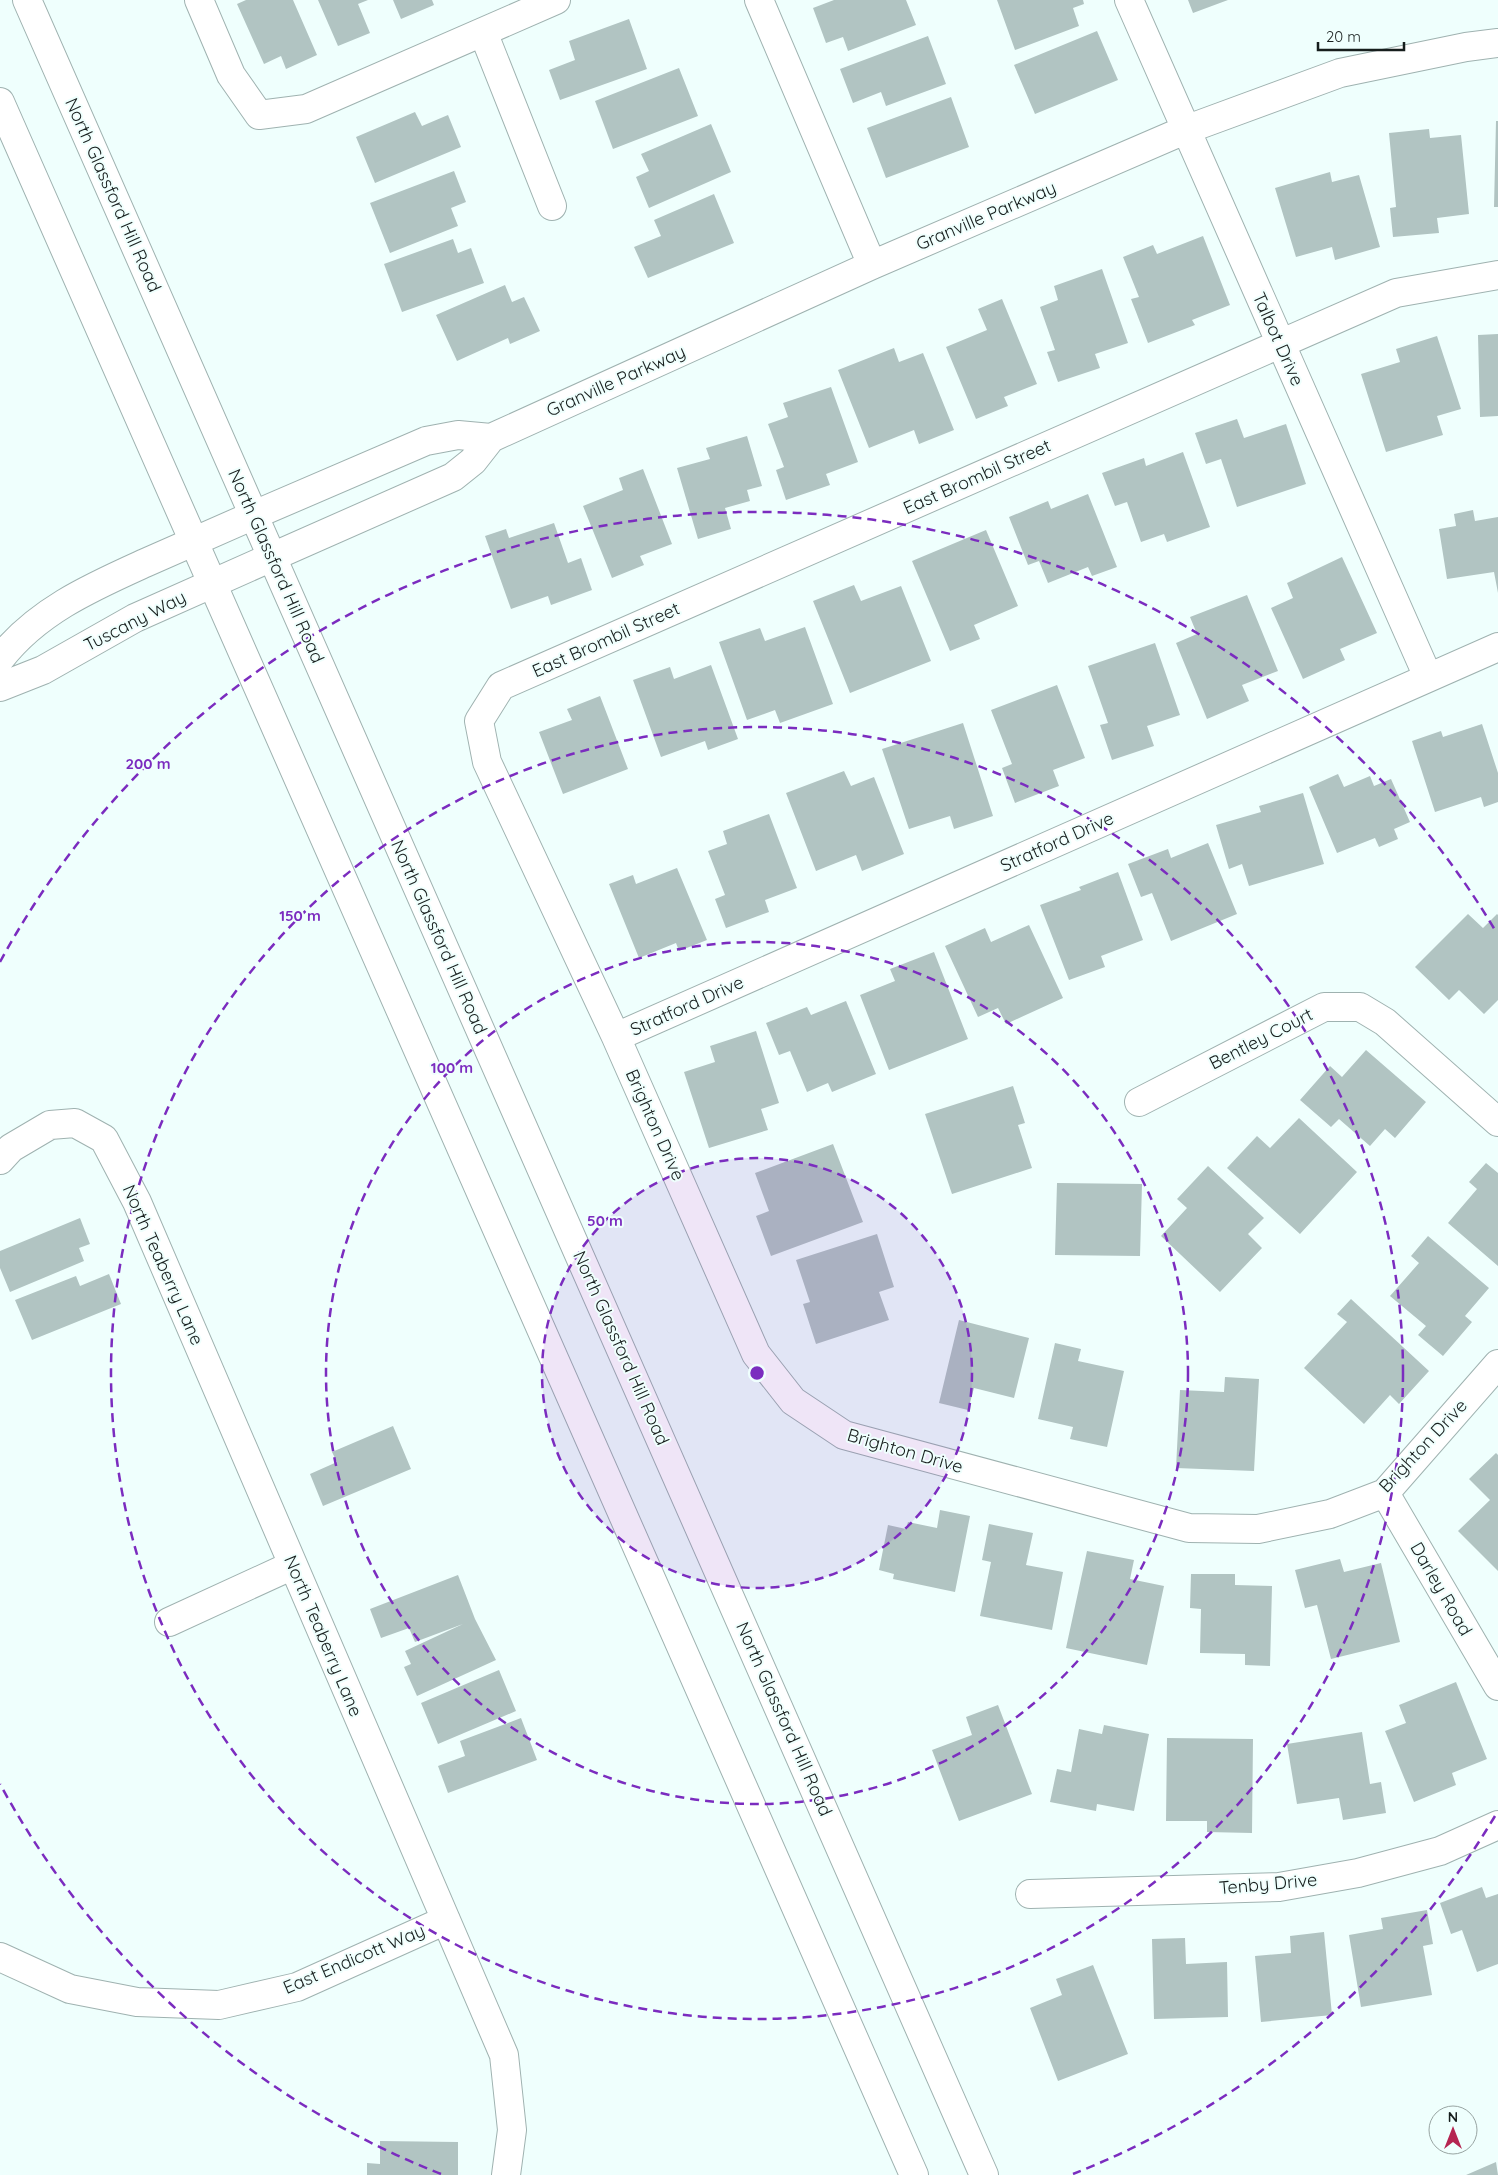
<svg xmlns="http://www.w3.org/2000/svg" width="1498" height="2175" font-family="Quicksand,sans-serif">
  <style>
    .building { fill: #b1c4c2 }
    .lines { fill: none; stroke-linecap: round; stroke-linejoin: round }
    .street-casing { stroke: #9fb2b0; stroke-width: 30 }
    .secondary-casing { stroke: #9fb2b0; stroke-width: 30 }
    .primary-casing { stroke: #9fb2b0; stroke-width: 30 }
    .street { stroke: #fff; stroke-width: 28 }
    .secondary { stroke: #fff; stroke-width: 28 }
    .primary { stroke: #fff; stroke-width: 28 }
    .ring { fill: none; stroke: #7b2cbf; stroke-width: 2.5; stroke-dasharray: 9 6 }
    .labels { text-anchor: middle; stroke-width: 4; stroke-linejoin: round; paint-order: stroke }
    .street-label { font-size: 18px; fill: #171e1d; stroke: #effffd }
    .centre { fill: #7b2cbf; stroke: #effffd; stroke-width: 2.5 }
    .ring-label { font-size: 15px; text-anchor: middle; font-weight: bold; fill: #7b2cbf; stroke: #effffd; stroke-width: 4; stroke-linejoin: round; paint-order: stroke }
  </style>
  <rect width="100%" height="100%" fill="#effffd"/>
  <path class="building" d="M 246,0 L 293,0 L 317,55 L 286,69 L 281,56 L 264,64 L 237,4 Z
    M 318,0 L 368,0 L 358,4 L 370,33 L 338,46 Z
    M 393,0 L 432,0 L 434,5 L 401,19 Z
    M 834,0 L 906,0 L 916,25 L 848,51 L 843,37 L 826,43 L 813,8 Z
    M 997,0 L 1083,0 L 1084,4 L 1073,8 L 1079,26 L 1015,50 Z
    M 1188,0 L 1228,0 L 1193,13 Z
    M 629,19 L 647,69 L 560,100 L 549,70 L 575,60 L 569,41 Z
    M 1097,31 L 1118,80 L 1035,114 L 1014,65 Z
    M 928,36 L 946,84 L 886,106 L 881,92 L 853,103 L 840,69 Z
    M 679,68 L 698,116 L 613,149 L 595,101 Z
    M 951,97 L 969,147 L 886,178 L 867,128 Z
    M 415,112 L 422,126 L 448,115 L 461,147 L 375,183 L 356,137 Z
    M 1496,121 L 1498,121 L 1498,207 L 1494,207 Z
    M 711,124 L 731,172 L 649,208 L 636,177 L 649,171 L 641,154 Z
    M 1429,129 L 1430,138 L 1461,135 L 1469,214 L 1437,218 L 1439,233 L 1393,237 L 1390,208 L 1396,207 L 1389,133 Z
    M 454,171 L 466,202 L 451,208 L 458,226 L 390,253 L 370,203 Z
    M 1330,172 L 1332,182 L 1359,175 L 1380,247 L 1335,260 L 1332,247 L 1296,257 L 1275,188 Z
    M 714,194 L 734,243 L 648,278 L 634,247 L 661,236 L 654,220 Z
    M 1203,236 L 1230,305 L 1192,320 L 1195,325 L 1148,343 L 1131,299 L 1139,297 L 1123,257 L 1153,245 L 1157,254 Z
    M 453,239 L 458,253 L 471,248 L 484,283 L 402,312 L 384,264 Z
    M 1102,269 L 1128,343 L 1095,354 L 1100,368 L 1058,382 L 1047,352 L 1055,350 L 1040,307 L 1058,300 L 1054,286 Z
    M 505,285 L 512,302 L 524,297 L 540,331 L 510,344 L 508,338 L 457,361 L 436,315 Z
    M 1002,299 L 1037,384 L 1004,397 L 1008,406 L 976,419 L 946,347 L 987,330 L 978,309 Z
    M 1498,334 L 1498,416 L 1480,417 L 1478,335 Z
    M 1437,336 L 1461,409 L 1437,416 L 1443,435 L 1386,452 L 1361,374 L 1400,362 L 1396,349 Z
    M 894,348 L 899,362 L 923,353 L 954,430 L 919,444 L 914,430 L 869,448 L 838,370 Z
    M 831,387 L 858,462 L 826,474 L 830,485 L 786,500 L 776,470 L 784,467 L 768,424 L 788,417 L 783,403 Z
    M 1237,419 L 1244,438 L 1286,424 L 1306,484 L 1237,507 L 1221,459 L 1206,464 L 1195,433 Z
    M 747,436 L 762,486 L 747,490 L 750,501 L 725,508 L 731,529 L 698,539 L 677,468 L 710,459 L 706,448 Z
    M 1183,452 L 1210,527 L 1167,542 L 1164,534 L 1141,542 L 1127,502 L 1115,506 L 1102,473 L 1144,458 L 1146,466 Z
    M 643,469 L 672,544 L 640,556 L 644,565 L 612,578 L 583,506 L 623,490 L 619,478 Z
    M 1088,494 L 1117,567 L 1092,576 L 1088,567 L 1048,583 L 1039,561 L 1028,565 L 1009,517 L 1048,501 L 1051,509 Z
    M 1473,510 L 1475,521 L 1498,517 L 1498,593 L 1494,572 L 1447,579 L 1439,529 L 1456,526 L 1454,514 Z
    M 554,523 L 568,563 L 581,558 L 592,590 L 551,605 L 548,596 L 511,609 L 485,536 L 506,529 L 509,538 Z
    M 986,530 L 1018,606 L 974,625 L 980,639 L 950,651 L 912,561 Z
    M 1342,557 L 1377,633 L 1340,649 L 1345,660 L 1303,679 L 1271,608 L 1293,598 L 1287,583 Z
    M 854,585 L 861,601 L 901,586 L 931,661 L 850,693 L 813,601 Z
    M 1247,595 L 1278,671 L 1242,685 L 1249,701 L 1207,719 L 1176,643 L 1197,634 L 1190,617 Z
    M 805,627 L 833,704 L 780,723 L 775,710 L 747,720 L 719,642 L 760,628 L 765,641 Z
    M 1155,643 L 1180,715 L 1147,726 L 1154,746 L 1112,760 L 1100,725 L 1108,723 L 1088,666 Z
    M 711,665 L 738,739 L 708,750 L 705,741 L 661,757 L 633,680 L 670,667 L 674,679 Z
    M 1057,685 L 1085,758 L 1053,770 L 1059,786 L 1015,803 L 1002,768 L 1012,764 L 991,710 Z
    M 600,696 L 628,769 L 563,794 L 539,732 L 572,720 L 567,709 Z
    M 963,723 L 993,816 L 954,829 L 950,816 L 909,829 L 882,749 Z
    M 1482,724 L 1498,773 L 1498,802 L 1484,807 L 1481,797 L 1435,812 L 1412,741 L 1441,731 L 1443,737 Z
    M 844,771 L 851,786 L 874,777 L 904,854 L 862,871 L 856,855 L 816,871 L 786,793 Z
    M 1338,774 L 1344,787 L 1370,776 L 1374,786 L 1391,779 L 1410,822 L 1394,829 L 1398,839 L 1379,847 L 1375,838 L 1337,853 L 1309,787 Z
    M 1303,793 L 1324,864 L 1249,886 L 1242,864 L 1229,869 L 1216,825 L 1261,812 L 1259,806 Z
    M 769,814 L 797,888 L 765,900 L 769,912 L 726,928 L 715,899 L 725,895 L 708,851 L 727,844 L 723,831 Z
    M 1208,843 L 1237,914 L 1171,941 L 1152,893 L 1141,897 L 1128,864 L 1168,849 L 1171,858 Z
    M 677,868 L 707,940 L 679,951 L 676,943 L 639,958 L 609,884 L 633,875 L 636,884 Z
    M 1118,872 L 1143,940 L 1101,956 L 1105,967 L 1069,980 L 1040,905 L 1081,890 L 1079,887 Z
    M 1468,914 L 1483,928 L 1497,914 L 1498,915 L 1498,1000 L 1484,1014 L 1459,990 L 1449,1000 L 1415,967 Z
    M 1029,925 L 1063,998 L 1006,1024 L 998,1008 L 978,1017 L 945,946 L 985,928 L 991,942 Z
    M 934,952 L 968,1039 L 889,1070 L 860,995 L 895,981 L 890,969 Z
    M 846,1001 L 876,1074 L 832,1092 L 828,1083 L 807,1092 L 790,1051 L 779,1055 L 766,1023 L 807,1007 L 811,1015 Z
    M 756,1031 L 779,1103 L 761,1109 L 768,1130 L 709,1148 L 684,1072 L 715,1062 L 710,1046 Z
    M 1366,1050 L 1426,1102 L 1395,1138 L 1385,1129 L 1370,1146 L 1339,1119 L 1331,1127 L 1300,1100 L 1330,1066 L 1342,1077 Z
    M 1013,1086 L 1025,1123 L 1018,1125 L 1032,1168 L 952,1194 L 925,1114 Z
    M 1299,1118 L 1357,1172 L 1300,1234 L 1227,1168 L 1257,1136 L 1270,1148 Z
    M 833,1144 L 863,1222 L 771,1256 L 756,1216 L 769,1211 L 755,1173 Z
    M 1486,1163 L 1498,1173 L 1498,1266 L 1448,1223 L 1477,1189 L 1469,1182 Z
    M 1208,1166 L 1264,1218 L 1248,1234 L 1262,1248 L 1220,1292 L 1161,1236 L 1187,1208 L 1177,1199 Z
    M 1057,1183 L 1142,1184 L 1140,1256 L 1055,1255 Z
    M 80,1218 L 90,1244 L 79,1248 L 84,1261 L 10,1292 L 0,1268 L 0,1251 Z
    M 877,1234 L 894,1287 L 879,1292 L 889,1320 L 816,1344 L 803,1304 L 810,1302 L 796,1260 Z
    M 1428,1236 L 1489,1288 L 1465,1316 L 1472,1322 L 1443,1356 L 1418,1335 L 1426,1326 L 1390,1296 L 1419,1263 L 1411,1256 Z
    M 109,1274 L 121,1304 L 32,1340 L 15,1300 L 76,1276 L 80,1286 Z
    M 1351,1299 L 1429,1371 L 1399,1404 L 1390,1395 L 1364,1424 L 1304,1368 L 1347,1322 L 1337,1314 Z
    M 959,1320 L 1029,1338 L 1014,1398 L 974,1388 L 968,1410 L 939,1403 Z
    M 1055,1343 L 1081,1349 L 1078,1361 L 1124,1371 L 1107,1447 L 1070,1439 L 1073,1427 L 1038,1419 Z
    M 1225,1377 L 1259,1379 L 1254,1471 L 1176,1468 L 1180,1390 L 1224,1392 Z
    M 393,1426 L 411,1469 L 323,1506 L 310,1474 L 337,1462 L 332,1452 Z
    M 1496,1453 L 1498,1455 L 1498,1571 L 1458,1531 L 1490,1500 L 1469,1479 Z
    M 940,1510 L 970,1516 L 955,1592 L 893,1579 L 894,1574 L 879,1570 L 888,1525 L 906,1529 L 908,1522 L 937,1528 Z
    M 989,1524 L 1033,1533 L 1026,1565 L 1063,1572 L 1052,1630 L 980,1616 L 991,1562 L 982,1560 Z
    M 1087,1551 L 1134,1560 L 1130,1579 L 1164,1586 L 1147,1665 L 1066,1648 Z
    M 1340,1559 L 1344,1572 L 1381,1563 L 1400,1642 L 1331,1659 L 1317,1605 L 1305,1608 L 1295,1570 Z
    M 1191,1574 L 1235,1574 L 1235,1585 L 1272,1586 L 1270,1666 L 1245,1665 L 1245,1654 L 1200,1653 L 1201,1609 L 1190,1608 Z
    M 458,1575 L 475,1619 L 496,1660 L 417,1696 L 404,1667 L 411,1664 L 405,1651 L 463,1624 L 415,1642 L 409,1628 L 381,1638 L 370,1609 Z
    M 499,1670 L 516,1711 L 438,1744 L 421,1703 Z
    M 1456,1682 L 1487,1759 L 1452,1773 L 1456,1785 L 1414,1802 L 1385,1731 L 1406,1723 L 1399,1705 Z
    M 998,1705 L 1032,1794 L 959,1821 L 932,1750 L 972,1735 L 966,1717 Z
    M 521,1718 L 537,1760 L 448,1793 L 438,1766 L 465,1756 L 460,1741 Z
    M 1104,1725 L 1149,1734 L 1134,1811 L 1097,1804 L 1096,1811 L 1050,1802 L 1057,1769 L 1071,1772 L 1079,1729 L 1102,1734 Z
    M 1362,1732 L 1370,1784 L 1381,1782 L 1386,1813 L 1343,1820 L 1339,1798 L 1297,1804 L 1287,1744 Z
    M 1167,1738 L 1253,1739 L 1252,1833 L 1207,1832 L 1207,1821 L 1166,1821 Z
    M 1482,1887 L 1486,1898 L 1498,1894 L 1498,1964 L 1477,1972 L 1462,1930 L 1451,1934 L 1440,1903 Z
    M 1427,1910 L 1433,1944 L 1423,1946 L 1432,1995 L 1361,2007 L 1349,1935 L 1383,1929 L 1381,1918 Z
    M 1324,1932 L 1332,2015 L 1261,2022 L 1255,1956 L 1291,1953 L 1290,1936 Z
    M 1185,1938 L 1186,1964 L 1227,1962 L 1228,2017 L 1154,2019 L 1152,1939 Z
    M 1093,1965 L 1128,2054 L 1058,2081 L 1030,2008 L 1062,1995 L 1056,1979 Z
    M 380,2141 L 458,2142 L 458,2175 L 367,2175 L 367,2163 L 380,2164 Z
    M 1496,2162 L 1498,2175 L 1466,2175 Z"/>
  <g class="lines">
    <g class="street-casing">
      <path id="street" d="M 199,0 L 231,75 L 259,115 L 306,109 L 556,0
        M 759,0 L 872,265
        M 1129,0 L 1428,677
        M 483,32 L 552,206
        M 1498,275 L 1396,293 L 501,686 L 479,721 L 487,762 L 616,1037 L 756,1354 L 793,1401 L 844,1435 L 1189,1528 L 1258,1529 L 1330,1514 L 1385,1493 L 1498,1364
        M 254,515 L 426,441 L 458,435 L 491,438
        M 272,557 L 453,477 L 473,461 L 491,438 L 872,265 L 1185,130 L 1340,73 L 1466,47 L 1498,43
        M 616,1037 L 1498,647
        M 1139,1102 L 1324,1007 L 1360,1007 L 1385,1022 L 1498,1122
        M 0,1160 L 11,1148 L 50,1125 L 75,1123 L 104,1139 L 137,1202 L 504,2055 L 512,2130 L 506,2175
        M 1385,1493 L 1498,1686
        M 169,1622 L 293,1565
        M 1030,1894 L 1279,1887 L 1358,1873 L 1440,1851 L 1498,1825
        M 0,1957 L 70,1989 L 137,2002 L 219,2005 L 297,1987 L 446,1920"/>
    </g>
    <g class="secondary-casing">
      <path id="secondary" d="M 0,659 C 37,611 92,587 145,563 C 181,547 217,531 254,515
        M 0,687 L 43,670 L 135,618 L 272,557"/>
    </g>
    <g class="primary-casing">
      <path id="primary" d="M 27,0 L 984,2175
        M 0,102 L 914,2175"/>
    </g>
    <use href="#street" class="street"/>
    <use href="#secondary" class="secondary"/>
    <use href="#primary" class="primary"/>
  </g>
  <circle cx="757" cy="1373" r="215" fill="#7b2cbf" fill-opacity=".12"/>
  <g class="ring">
    <circle cx="757" cy="1373" r="215"/>
    <circle cx="757" cy="1373" r="431"/>
    <circle cx="757" cy="1373" r="646"/>
    <path d="M1495 1816A861 861 0 0 1 1073 2174M441 2174A861 861 0 0 1 0 1784M0 962A861 861 0 0 1 1495 930"/>
  </g>
  <g class="labels">
    <g class="street-label">
      <text transform="translate(113 195) rotate(66)" y="6">North Glassford Hill Road</text>
      <text transform="translate(986 216) rotate(-23)" y="6">Granville Parkway</text>
      <text transform="translate(1278 339) rotate(66)" y="6">Talbot Drive</text>
      <text transform="translate(616 381) rotate(-24)" y="6">Granville Parkway</text>
      <text transform="translate(977 477) rotate(-24)" y="6">East Brombil Street</text>
      <text transform="translate(276 566) rotate(66)" y="6">North Glassford Hill Road</text>
      <text transform="translate(135 621) rotate(-27)" y="6">Tuscany Way</text>
      <text transform="translate(606 640) rotate(-24)" y="6">East Brombil Street</text>
      <text transform="translate(1057 842) rotate(-24)" y="6">Stratford Drive</text>
      <text transform="translate(439 937) rotate(66)" y="6">North Glassford Hill Road</text>
      <text transform="translate(687 1006) rotate(-24)" y="6">Stratford Drive</text>
      <text transform="translate(1261 1039) rotate(-27)" y="6">Bentley Court</text>
      <text transform="translate(655 1125) rotate(66)" y="6">Brighton Drive</text>
      <text transform="translate(163 1265) rotate(66)" y="6">North Teaberry Lane</text>
      <text transform="translate(621 1348) rotate(66)" y="6">North Glassford Hill Road</text>
      <text transform="translate(1423 1446) rotate(-47)" y="6">Brighton Drive</text>
      <text transform="translate(905 1451) rotate(16)" y="6">Brighton Drive</text>
      <text transform="translate(1441 1589) rotate(60)" y="6">Darley Road</text>
      <text transform="translate(323 1636) rotate(67)" y="6">North Teaberry Lane</text>
      <text transform="translate(784 1719) rotate(66)" y="6">North Glassford Hill Road</text>
      <text transform="translate(1268 1884) rotate(-5)" y="6">Tenby Drive</text>
      <text transform="translate(354 1959) rotate(-23)" y="6">East Endicott Way</text>
    </g>
  </g>
  <circle cx="757" cy="1373" r="8" class="centre"/>
  <g class="ring-label">
    <text x="148" y="769">200 m</text>
    <text x="300" y="921">150 m</text>
    <text x="452" y="1073">100 m</text>
    <text x="605" y="1226">50 m</text>
  </g>
  <g transform="translate(1453 2130)"><circle r="24" fill="#effffd" stroke="#99a5a3"/>
  <path d="M0-4L9 19L0 12L-9 19Z" fill="#b52551"/>
  <text y="-8" font-size="14" font-weight="bold" text-anchor="middle" fill="#171e1d">N</text>
  </g>
  <path d="M1318 42v8h86v-8" fill="none" stroke="#171e1d" stroke-width="2.5"/>
  <text x="1326" y="42" font-size="15" fill="#171e1d" stroke="#effffd" stroke-width="4" paint-order="stroke">20 m</text>
</svg>
